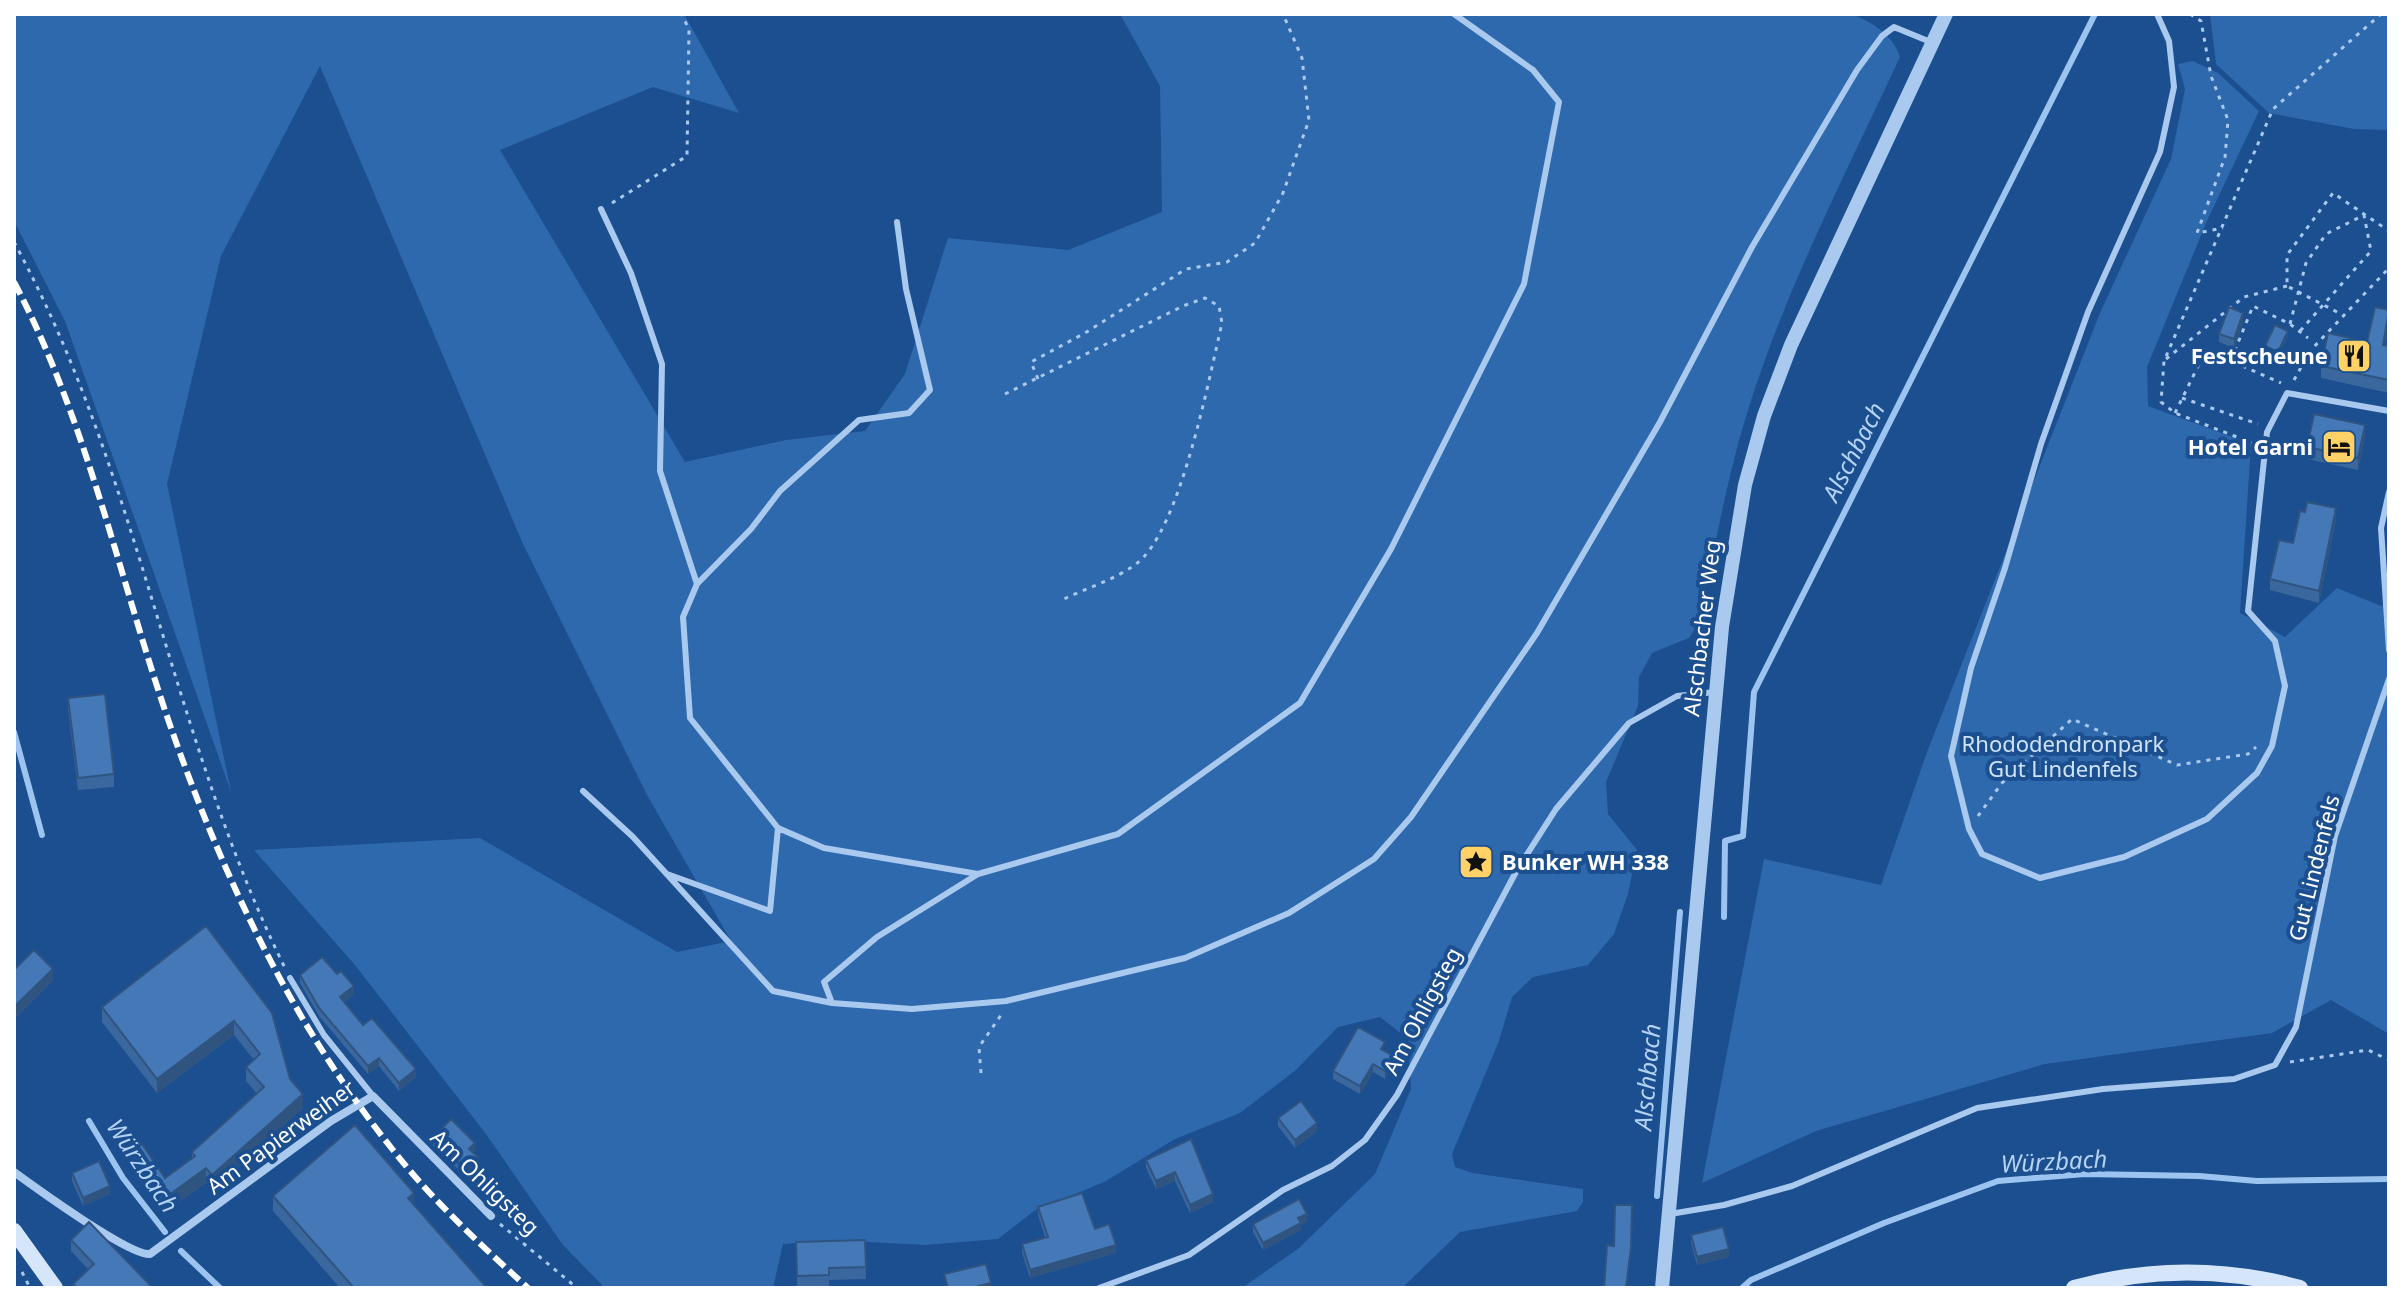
<svg xmlns="http://www.w3.org/2000/svg" width="2403" height="1302" font-family="'Noto Sans',sans-serif">
  <style>
    .green { fill: #2e69ad }
    .lines { fill: none; stroke-linecap: round; stroke-linejoin: round }
    .stream { stroke: #9cc4f0; stroke-width: 6 }
    .path { stroke: #a9c9ee; stroke-width: 3; stroke-dasharray: 4 6; stroke-linecap: butt }
    .service { stroke: #a9c9ee; stroke-width: 6 }
    .minor { stroke: #a9c9ee; stroke-width: 8 }
    .tertiary { stroke: #a9c9ee; stroke-width: 14 }
    .secondary { stroke: #d6e6fa; stroke-width: 16 }
    .rail { stroke: #fff; stroke-width: 6; stroke-dasharray: 14 6; stroke-linecap: butt }
    .wall { fill: #3a679d }
    .shaded-wall { fill: #305480 }
    .building { fill: #4478b7; stroke: #305480; stroke-width: 2 }
    .labels { text-anchor: middle; stroke-width: 8; stroke-linejoin: round; paint-order: stroke }
    .poi-label { font-size: 22px; font-weight: bold; fill: #fff; stroke: #1b4f8f; text-anchor: end }
    .street-label { font-size: 22px; fill: #fff; stroke: #1b4f8f }
    .park-label { font-size: 22px; fill: #cfe3fa; stroke: #1b4f8f }
    .water-label { font-size: 24px; font-style: italic; fill: #b5d3f5; stroke: #1b4f8f }
  </style>
  <rect width="100%" height="100%" fill="#1b4f8f"/>
  <path class="green" d="M 14,14 L 684,14 L 739,113 L 653,87 L 500,150 L 685,462 L 786,440 L 865,431 L 905,374 L 948,238 L 1068,250 L 1162,212 L 1160,86 L 1120,14 L 1852,14 C 1872,22 1894,36 1900,57 C 1840,186 1772,315 1736,452 C 1721,509 1711,568 1697,626 L 1689,638 L 1652,653 L 1639,677 L 1638,706 L 1606,782 L 1608,814 L 1637,850 L 1628,894 L 1614,934 L 1588,965 L 1533,977 L 1512,997 L 1499,1041 L 1452,1154 L 1455,1167 L 1473,1173 L 1583,1189 L 1583,1202 L 1577,1211 L 1460,1232 L 1402,1288 L 1242,1288 L 1299,1248 L 1375,1174 L 1411,1089 L 1408,1039 L 1380,1017 L 1338,1027 L 1296,1070 L 1240,1113 L 1175,1139 L 1104,1182 L 1034,1211 L 998,1239 L 926,1245 L 827,1240 L 783,1244 L 773,1288 L 603,1286 L 563,1245 L 486,1134 L 355,965 L 254,850 L 480,838 L 677,952 L 731,941 L 647,795 L 523,544 L 320,66 L 221,256 L 167,484 L 231,792 L 65,321 L 14,221 Z
    M 2210,14 L 2389,14 L 2389,130 L 2354,129 L 2269,113 L 2216,64 Z
    M 2193,61 L 2218,73 L 2259,111 L 2206,223 L 2147,367 L 2148,406 L 2251,444 L 2240,613 L 2285,637 L 2337,588 L 2381,606 L 2389,603 L 2389,1034 L 2331,1000 L 2272,1033 L 2045,1064 L 1816,1131 L 1702,1183 L 1764,859 L 1881,885 L 1927,752 L 2100,313 L 2171,159 L 2185,89 L 2178,64 Z"/>
  <g class="lines">
    <path class="stream" d="M 14,732 L 42,835
      M 1724,917 L 1725,841 L 1743,836 L 1754,692 L 2095,14
      M 89,1121 L 123,1178 L 165,1232
      M 1657,1196 L 1680,912
      M 181,1251 L 220,1288
      M 1742,1288 L 1751,1280 L 1884,1223 L 1998,1181 L 2085,1174 L 2199,1176 L 2257,1181 L 2389,1179"/>
    <path class="path" d="M 2190,14 L 2201,21 L 2211,76 L 2228,120 L 2225,157 L 2197,233 L 2223,228
      M 612,203 L 687,156 L 689,30 L 682,14
      M 14,242 C 139,471 170,735 285,968
      M 2337,312 L 2287,286 L 2287,255 L 2333,193 L 2389,231
      M 2290,324 L 2306,263 L 2326,234 L 2364,215 L 2371,251 L 2300,331
      M 2166,359 L 2244,297 L 2287,286
      M 2231,360 L 2253,306 L 2290,324 L 2308,338
      M 1038,379 L 1031,362 L 1085,333 L 1186,269 L 1227,262 L 1255,243 L 1283,193 L 1309,120 L 1302,58 L 1283,14
      M 2294,380 L 2310,351 L 2389,268
      M 1005,394 L 1183,306 L 1205,298 L 1219,306 L 1222,323 C 1209,378 1180,532 1136,564 C 1116,579 1087,588 1064,599
      M 2182,398 L 2258,424
      M 2175,413 L 2206,350 L 2281,383
      M 2255,444 L 2175,413 L 2161,402 L 2164,361 L 2273,109 L 2381,14
      M 1978,816 L 2002,783 L 2072,719 L 2177,765 L 2248,754 L 2256,747
      M 2290,1062 L 2368,1050 L 2389,1060
      M 981,1073 L 979,1047 L 1001,1015
      M 500,1224 L 577,1288
      M 22,1272 L 30,1288"/>
    <path class="service" d="M 2157,14 L 2169,41 L 2174,87 L 2160,152 L 2088,312 L 2041,444 L 2005,568 L 1971,668 L 1951,756 L 1969,829 L 1982,854 L 2040,878 L 2124,857 L 2207,819 L 2257,773 L 2272,746 L 2285,686 L 2275,641 L 2248,611 L 2267,432 L 2287,393 L 2389,411
      M 601,209 L 631,273 L 662,364 L 660,471 L 697,584
      M 897,222 L 906,289 L 930,390 L 909,413 L 859,420 L 780,491 L 751,529 L 697,584 L 683,617 L 690,718 L 778,828 L 824,848 L 978,874 L 877,937 L 824,982 L 832,1003 L 912,1009 L 1006,1001 L 1185,958 L 1289,913 L 1374,859 L 1411,817 L 1537,633 L 1660,422 L 1752,247 L 1857,70 L 1882,36 L 1894,27 L 1933,43
      M 2389,492 L 2381,528 L 2389,650
      M 583,791 L 633,837 L 773,991 L 832,1003
      M 667,874 L 770,911 L 778,828
      M 978,874 L 1118,834 L 1300,703 L 1391,549 L 1524,284 L 1559,102 L 1533,70 L 1454,14
      M 290,978 L 324,1035 L 373,1096
      M 1670,1214 L 1724,1205 L 1792,1186 L 1977,1108 L 2103,1089 L 2234,1079 L 2275,1065 L 2296,1027 L 2335,836 L 2389,679
      M 1099,1288 L 1189,1255 L 1283,1190 L 1332,1166 L 1365,1140 L 1397,1095 L 1517,870 L 1556,809 L 1629,723 L 1677,696 L 1715,692"/>
    <path class="minor" d="M 14,1172 C 36,1188 130,1256 150,1254 L 331,1121 L 373,1096 L 491,1216"/>
    <path class="tertiary" d="M 1662,1288 L 1722,627 L 1745,485 L 1764,416 L 1791,345 L 1946,14"/>
    <path class="secondary" d="M 14,1231 L 55,1288
      M 2074,1288 C 2150,1267 2224,1267 2300,1288"/>
    <path class="rail" d="M 14,282 C 87,420 119,578 170,725 C 223,877 292,1024 393,1150 C 433,1201 481,1245 528,1288"/>
  </g>
  <path class="wall" d="M 2243,321 L 2234,348 L 2219,342 L 2219,334 Z
    M 2288,335 L 2278,356 L 2265,350 L 2265,346 Z
    M 2385,345 L 2389,346 L 2389,393 L 2321,378 L 2321,366 Z
    M 2365,437 L 2358,470 L 2307,459 L 2307,447 Z
    M 2336,520 L 2319,603 L 2270,590 L 2270,579 L 2293,543 Z
    M 68,698 L 114,774 L 114,787 L 78,790 L 68,710 Z
    M 206,926 L 290,1079 L 303,1108 L 212,1189 L 206,1183 L 162,1214 L 128,1164 L 128,1150 L 165,1178 L 192,1158 L 192,1152 L 257,1094 L 246,1081 L 246,1067 L 254,1060 L 234,1035 L 157,1093 L 102,1022 L 102,1007 Z
    M 300,975 L 354,994 L 344,1002 L 363,1025 L 416,1077 L 399,1091 L 379,1066 L 368,1074 L 319,1016 L 300,983 Z
    M 1385,1050 L 1385,1051 L 1394,1064 L 1385,1079 L 1373,1072 L 1360,1094 L 1333,1079 L 1333,1071 Z
    M 1278,1118 L 1317,1131 L 1295,1148 L 1278,1126 Z
    M 433,1138 L 475,1150 L 473,1152 L 478,1165 L 466,1177 L 433,1146 Z
    M 1191,1139 L 1213,1202 L 1190,1213 L 1175,1181 L 1156,1189 L 1146,1168 L 1146,1160 Z
    M 72,1173 L 110,1194 L 83,1206 L 72,1181 Z
    M 273,1196 L 414,1204 L 487,1288 L 340,1288 L 273,1211 Z
    M 1038,1207 L 1116,1253 L 1030,1278 L 1022,1253 L 1022,1244 L 1045,1237 L 1038,1215 Z
    M 1307,1221 L 1301,1225 L 1301,1230 L 1263,1250 L 1253,1232 L 1253,1224 Z
    M 1691,1235 L 1729,1257 L 1697,1265 L 1691,1243 Z
    M 71,1240 L 153,1288 L 73,1288 L 73,1284 L 88,1269 L 71,1251 Z
    M 865,1240 L 866,1279 L 829,1280 L 829,1287 L 797,1288 L 796,1242 Z"/>
  <path class="shaded-wall" d="M 2243,313 L 2243,321 L 2234,348 L 2234,339 Z
    M 2389,314 L 2389,327 L 2383,357 L 2383,345 Z
    M 2288,331 L 2288,335 L 2278,356 L 2278,352 Z
    M 2365,425 L 2365,437 L 2358,470 L 2358,458 Z
    M 2336,508 L 2336,520 L 2319,603 L 2319,591 Z
    M 53,969 L 53,981 L 14,1020 L 14,1007 Z
    M 354,986 L 354,994 L 340,1005 L 340,997 Z
    M 234,1021 L 234,1035 L 157,1093 L 157,1079 Z
    M 1394,1056 L 1394,1064 L 1385,1079 L 1385,1071 Z
    M 379,1058 L 379,1066 L 368,1074 L 368,1066 Z
    M 1373,1064 L 1373,1072 L 1360,1094 L 1360,1086 Z
    M 416,1069 L 416,1077 L 399,1091 L 399,1083 Z
    M 303,1094 L 303,1108 L 212,1189 L 212,1175 Z
    M 1317,1123 L 1317,1131 L 1295,1148 L 1295,1140 Z
    M 475,1143 L 475,1150 L 469,1156 L 469,1149 Z
    M 478,1157 L 478,1165 L 466,1177 L 466,1170 Z
    M 206,1168 L 206,1183 L 162,1214 L 162,1200 Z
    M 1175,1172 L 1175,1181 L 1156,1189 L 1156,1181 Z
    M 110,1186 L 110,1194 L 83,1206 L 83,1198 Z
    M 414,1193 L 414,1209 L 408,1198 Z
    M 1213,1194 L 1213,1202 L 1190,1213 L 1190,1205 Z
    M 1307,1214 L 1307,1221 L 1301,1225 L 1301,1230 L 1263,1250 L 1263,1243 Z
    M 1116,1245 L 1116,1253 L 1030,1278 L 1030,1270 Z
    M 1729,1249 L 1729,1257 L 1697,1265 L 1697,1257 Z
    M 991,1283 L 991,1288 L 978,1288 L 978,1286 Z"/>
  <path class="building" d="M 2229,307 L 2243,313 L 2234,339 L 2219,334 Z
    M 2375,307 L 2389,310 L 2383,345 L 2389,346 L 2389,380 L 2321,366 L 2328,333 L 2367,342 Z
    M 2275,325 L 2288,331 L 2278,352 L 2265,346 Z
    M 2314,414 L 2365,425 L 2358,458 L 2307,447 Z
    M 2307,502 L 2336,508 L 2319,591 L 2270,579 L 2279,540 L 2293,543 L 2300,511 L 2305,512 Z
    M 105,694 L 114,774 L 78,778 L 68,698 Z
    M 206,926 L 272,1013 L 290,1079 L 303,1094 L 212,1175 L 206,1168 L 162,1200 L 140,1168 L 143,1165 L 139,1167 L 128,1150 L 140,1141 L 165,1178 L 195,1156 L 192,1152 L 264,1087 L 246,1067 L 260,1054 L 234,1021 L 157,1079 L 102,1007 Z
    M 34,950 L 53,969 L 14,1007 L 14,970 Z
    M 322,957 L 337,974 L 341,971 L 354,986 L 340,997 L 363,1025 L 372,1018 L 416,1069 L 399,1083 L 379,1058 L 368,1066 L 319,1008 L 300,975 Z
    M 1358,1027 L 1385,1042 L 1381,1049 L 1394,1056 L 1385,1071 L 1373,1064 L 1360,1086 L 1333,1071 Z
    M 1301,1101 L 1317,1123 L 1295,1140 L 1278,1118 Z
    M 451,1119 L 475,1143 L 469,1149 L 478,1157 L 466,1170 L 433,1138 Z
    M 355,1125 L 414,1193 L 408,1198 L 487,1288 L 354,1288 L 273,1196 Z
    M 1191,1139 L 1213,1194 L 1190,1205 L 1175,1172 L 1156,1181 L 1146,1160 Z
    M 99,1161 L 110,1186 L 83,1198 L 72,1173 Z
    M 1082,1193 L 1095,1229 L 1109,1224 L 1116,1245 L 1030,1270 L 1022,1244 L 1048,1237 L 1038,1207 Z
    M 1299,1199 L 1307,1214 L 1298,1218 L 1301,1223 L 1263,1243 L 1253,1224 Z
    M 1615,1205 L 1632,1205 L 1631,1247 L 1626,1288 L 1604,1288 L 1607,1245 L 1614,1246 Z
    M 89,1222 L 153,1288 L 77,1288 L 73,1284 L 94,1264 L 71,1240 Z
    M 1723,1227 L 1729,1249 L 1697,1257 L 1691,1235 Z
    M 865,1240 L 866,1267 L 829,1268 L 829,1275 L 797,1276 L 796,1242 Z
    M 986,1264 L 991,1283 L 978,1286 L 978,1288 L 948,1288 L 944,1274 Z"/>
  <defs>
    <g id="restaurant-square" transform="scale(1.8)"><rect x="-9" y="-9" width="18" height="18" rx="4" fill="#ffd166" stroke="#1b4f8f"/><path d="M-5-6h1v4h1v-4h1v4h1v-4h1v5L-1.5 .5V6h-2V.5L-5-1ZM5-6V6H3V1.5H1.5Q1.5-4 5-6Z" fill="#111"/></g>
    <g id="hotel-square" transform="scale(1.8)"><rect x="-9" y="-9" width="18" height="18" rx="4" fill="#ffd166" stroke="#1b4f8f"/><path d="M-6-4.5h1.5V1H6V5H4.5V3h-9V5H-6ZM-4 0a1.8 1.8 0 1 1 3.6 0ZM.5 0V-2.5h3Q6-2.5 6 0Z" fill="#111"/></g>
    <g id="sight-square" transform="scale(1.8)"><rect x="-9" y="-9" width="18" height="18" rx="4" fill="#ffd166" stroke="#1b4f8f"/><path d="M0-6L1.8-2.2L6-1.7L2.9 1.2L3.7 5.4L0 3.3L-3.7 5.4L-2.9 1.2L-6-1.7L-1.8-2.2Z" fill="#111"/></g>
  </defs>
  <g fill-rule="evenodd">
    <use href="#restaurant-square" x="2354" y="356"/>
    <use href="#hotel-square" x="2339" y="447"/>
    <use href="#sight-square" x="1476" y="862"/>
  </g>
  <g class="labels">
    <g class="poi-label">
      <text x="2328" y="364">Festscheune</text>
      <text x="2313" y="455">Hotel Garni</text>
      <text x="1502" y="870" text-anchor="start">Bunker WH 338</text>
    </g>
    <g class="street-label">
      <text transform="translate(1702 628) rotate(-83)" y="8">Alschbacher Weg</text>
      <text transform="translate(2314 868) rotate(-76)" y="8">Gut Lindenfels</text>
      <text transform="translate(1422 1011) rotate(-62)" y="8">Am Ohligsteg</text>
      <text transform="translate(281 1137) rotate(-36)" y="8">Am Papierweiher</text>
      <text transform="translate(485 1182) rotate(44)" y="8">Am Ohligsteg</text>
    </g>
    <g class="park-label">
      <text x="2063" y="752">Rhododendronpark<tspan x="2063" dy="25">Gut Lindenfels</tspan></text>
    </g>
    <g class="water-label">
      <text transform="translate(1854 452) rotate(-63)" y="8">Alschbach</text>
      <text transform="translate(1648 1077) rotate(-85)" y="8">Alschbach</text>
      <text transform="translate(2054 1162) rotate(-3)" y="8">Würzbach</text>
      <text transform="translate(142 1166) rotate(56)" y="8">Würzbach</text>
    </g>
  </g>
  <rect width="2403" height="1302" fill="none" stroke="#ffffff" stroke-width="32"/>
</svg>
